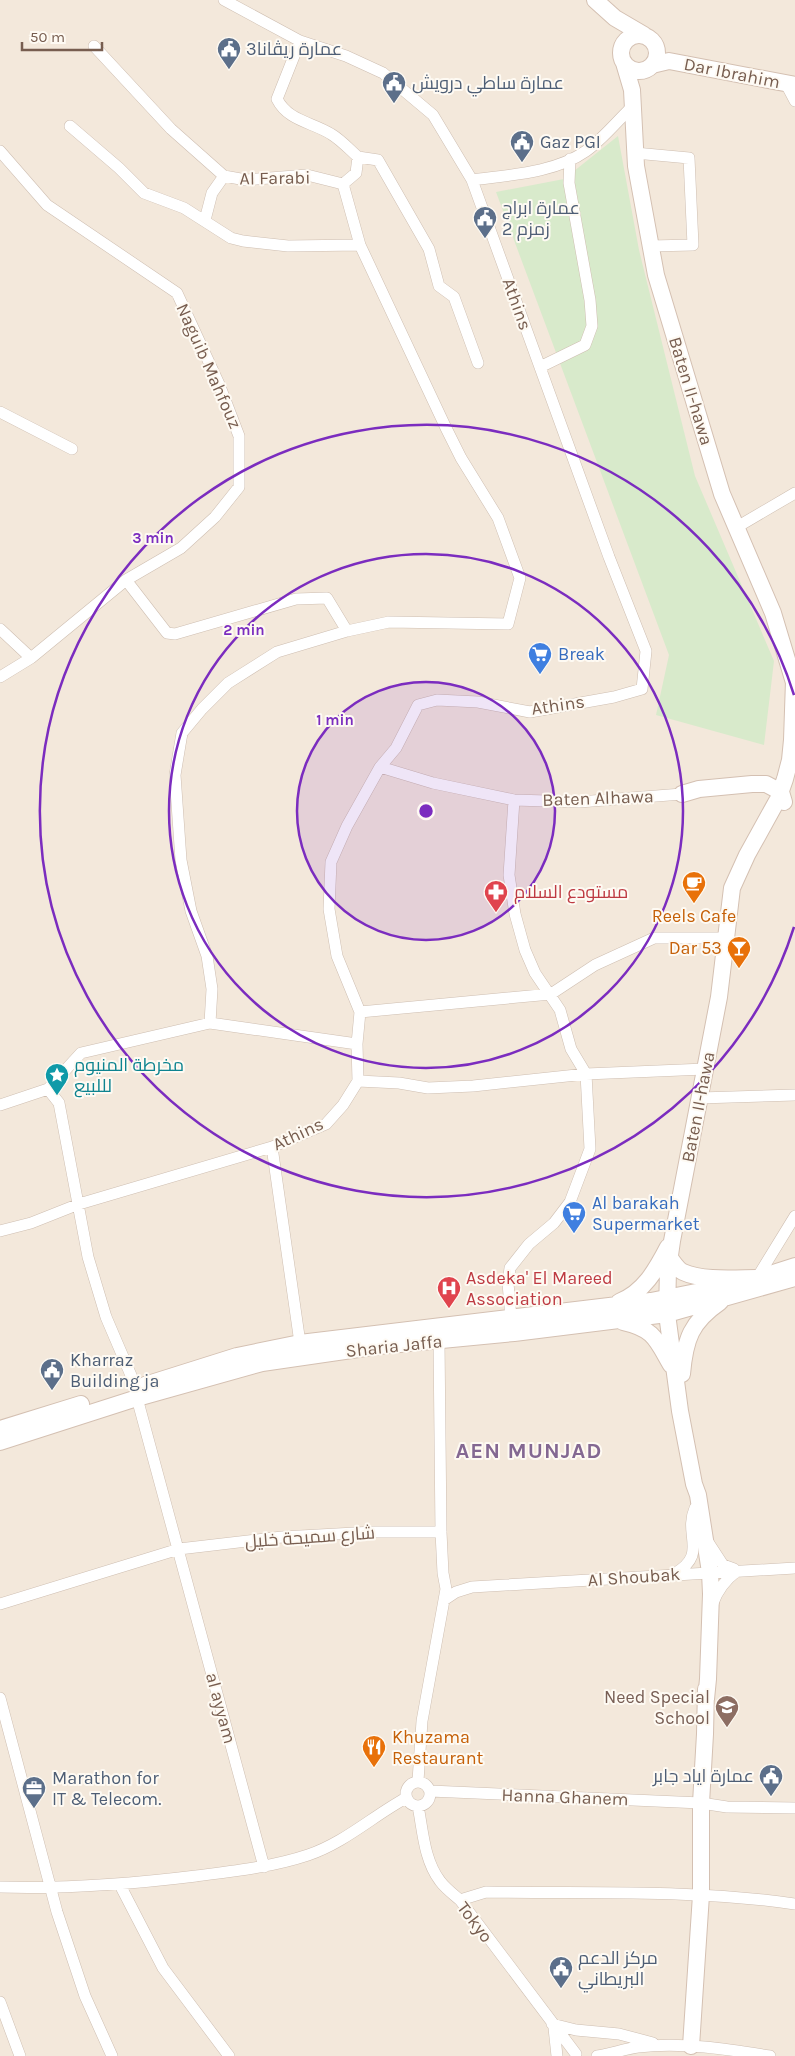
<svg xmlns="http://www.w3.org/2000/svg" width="795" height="2056" font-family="Karla,Cairo,sans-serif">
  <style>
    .residential { fill: #f3e8db }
    .green { fill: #d8eacb }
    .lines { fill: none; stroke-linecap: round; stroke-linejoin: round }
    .street-casing { stroke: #cebeb1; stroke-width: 12 }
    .secondary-casing { stroke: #d4c0b2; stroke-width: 18 }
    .street { stroke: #fff; stroke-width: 11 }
    .secondary { stroke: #fff; stroke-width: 16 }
    .ring { fill: none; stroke: #7b2cbf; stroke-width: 2.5 }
    .labels { text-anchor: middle; stroke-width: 4; stroke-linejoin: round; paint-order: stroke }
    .service-label { font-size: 18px; fill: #4e5e75; stroke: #fefaf3; text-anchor: start }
    .street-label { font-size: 18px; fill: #775d4f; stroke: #fefaf3 }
    .shop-label { font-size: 18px; fill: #366cbe; stroke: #fefaf3; text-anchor: start }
    .health-label { font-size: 18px; fill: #be3a42; stroke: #fefaf3; text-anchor: start }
    .food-label { font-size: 18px; fill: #c56008; stroke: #fefaf3 }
    .culture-label { font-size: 18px; fill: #0d838f; stroke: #fefaf3; text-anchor: start }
    .education-label { font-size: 18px; fill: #785e54; stroke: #fefaf3; text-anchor: end }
    .district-label { font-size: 22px; font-weight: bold; letter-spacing: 1px; fill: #846892; stroke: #fefaf3 }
    .centre { fill: #7b2cbf; stroke: #fefaf3; stroke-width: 2.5 }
    .ring-label { font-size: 15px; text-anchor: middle; font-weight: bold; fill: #7b2cbf; stroke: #fefaf3; stroke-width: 4; stroke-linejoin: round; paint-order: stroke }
  </style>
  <rect width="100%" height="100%" fill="#fcf6ed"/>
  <path class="residential" d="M 0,0 L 795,0 L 795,2056 L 0,2056 Z"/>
  <path class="green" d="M 618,136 L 639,250 L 695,476 L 774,661 L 764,745 L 656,715 L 669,655 L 496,192 L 564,179 Z"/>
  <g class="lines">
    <g class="street-casing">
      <path id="street" d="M 300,41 L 277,99 C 288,121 312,122 331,134 C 341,140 349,149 358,157 L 356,173 L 343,184
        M 94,46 L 171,129 L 224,176
        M 786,84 L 795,101
        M 70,126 L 119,168 L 144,193 L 184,208 L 231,238 L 243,241 L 288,246 L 360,245
        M 0,151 L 47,205 L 177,293 L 219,384 L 239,436 L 239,487 L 215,517 L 181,548 L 126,580 L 31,658 L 0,677
        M 635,153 L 689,158 L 693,245 L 651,246
        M 358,157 L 378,160 L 429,249 L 439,286 L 454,297 L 478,363
        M 472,180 C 509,175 555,173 586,151 C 602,140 618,120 633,106
        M 205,220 L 212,193 L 224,176 L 246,180 L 307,175 L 343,184
        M 540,367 L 585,345 L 592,326 L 590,300 L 569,183 L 570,159
        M 0,412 L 72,449
        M 737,527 L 795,493
        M 126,580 L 167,633 L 175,634 L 296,599 L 327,598 L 347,631 L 389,622 L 508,624 L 520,578 L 498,518 L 461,458 L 446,428 L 360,245 L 343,184
        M 0,629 L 31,658
        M 347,631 L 277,652 L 228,683 L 202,709 L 182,733 L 175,775 L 181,860 L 191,911 L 207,956 L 212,989 L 210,1023 L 357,1044
        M 380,767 L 433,783 L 514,800 L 579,802 L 682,794
        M 360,1012 L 551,994 L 595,965 L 654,938 L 726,938
        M 358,1081 L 399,1083 L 428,1088 L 473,1086 L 586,1074 L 705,1069
        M 48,1089 L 59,1103 L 88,1257 L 106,1317 L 136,1387
        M 700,1098 L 795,1095
        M 0,1105 L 48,1089 L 81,1053 L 210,1023
        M 272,1147 L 300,1343
        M 0,1231 L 31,1223 L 79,1204 L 272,1147 L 326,1124 L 343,1105 L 358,1081 L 357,1044 L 360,1012 L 337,956 L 329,909 L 331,862 L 347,826 L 380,767 L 396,748 L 418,705 L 437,700 L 478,702 L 530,712 L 614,697 L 642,689 L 646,651 L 609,557 L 472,180 L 433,115 L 383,73 L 346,56 L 300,41 L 224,0
        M 757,1278 L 795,1216
        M 511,1318 L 508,1283 L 510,1268 L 529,1244 L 554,1223 L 570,1202 L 590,1149 L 586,1074 L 571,1049 L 560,1010 L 535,973 L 525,950 L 515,914 L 509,875 L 514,800
        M 137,1398 L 264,1867
        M 708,1542 L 723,1565 L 734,1569
        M 674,1574 C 709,1554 683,1536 695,1508
        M 444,1600 L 456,1592 L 472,1587 L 795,1568
        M 713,1603 C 718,1589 725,1580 737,1571
        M 0,1604 L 179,1549 L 282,1537 L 373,1532 L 441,1532
        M 0,1698 L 57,1912 L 85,1996 L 112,2056
        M 418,1781 L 422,1721 L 446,1589 L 443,1573 L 441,1532 L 439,1341
        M406 1794a12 12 0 1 1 24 0a12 12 0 1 1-24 0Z
        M 430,1791 L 701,1803 L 727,1807 L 795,1808
        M 418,1806 C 423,1831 424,1860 440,1881 C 445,1888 453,1894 460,1900 L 576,2054
        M 120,1885 L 163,1968 L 229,2056
        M 0,1887 C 66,1889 131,1884 196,1876 C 234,1871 272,1867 308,1855 C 344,1843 373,1816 406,1798
        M 460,1900 L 486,1892 C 588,1894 693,1889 795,1904
        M 0,2002 L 20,2056
        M 552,2024 L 576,2030 L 619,2034 L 653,2043
        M 554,2028 L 557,2056
        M 597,2056 C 611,2054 624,2049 638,2047 C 682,2042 727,2049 770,2056"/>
    </g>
    <g class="secondary-casing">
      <path id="secondary" d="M 595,0 L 615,18 L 644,35
        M621 53a18 18 0 1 1 36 0a18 18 0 1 1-36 0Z
        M 624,63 L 632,90 L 636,166 L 656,275 L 722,494 L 773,613 L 795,686
        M 652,65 L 669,61 L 795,85
        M 682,794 L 699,789 L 752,784 L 766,784 L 781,792 L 784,802
        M 670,1258 C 674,1263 677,1269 683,1272 C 702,1281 737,1278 757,1278
        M 764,1276 L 795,1266
        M 619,1302 C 644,1292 656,1270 668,1247
        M 623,1322 C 654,1329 656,1339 671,1365
        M 682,1374 C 685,1339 691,1322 720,1302
        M 145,1385 L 237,1356 L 300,1343 L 651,1301 L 736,1284
        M 0,1429 L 81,1404
        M 0,1442 L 137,1398 L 262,1363 L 379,1346 L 514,1333 L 667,1314 L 795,1278
        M 706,1699 L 708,1679 L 711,1594 L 710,1572 L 698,1495 L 694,1484 L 680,1411 L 667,1314 L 668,1269 L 672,1241 L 719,997 L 732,888 L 747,855 L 778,799 L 785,779 L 790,760 L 792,740 L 794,681
        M 691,2046 L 701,1895 L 701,1803 L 705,1734 L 706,1689"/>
    </g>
    <use href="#street" class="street"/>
    <use href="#secondary" class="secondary"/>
  </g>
  <circle cx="426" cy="811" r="129" fill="#7b2cbf" fill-opacity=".12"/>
  <g class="ring">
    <circle cx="426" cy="811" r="129"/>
    <circle cx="426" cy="811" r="257"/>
    <path d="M794 927A386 386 0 1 1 794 695"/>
  </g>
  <defs>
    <g id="civic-pin" transform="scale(1.25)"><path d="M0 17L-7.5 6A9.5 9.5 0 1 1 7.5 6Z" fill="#5c6f8a" stroke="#fefaf3"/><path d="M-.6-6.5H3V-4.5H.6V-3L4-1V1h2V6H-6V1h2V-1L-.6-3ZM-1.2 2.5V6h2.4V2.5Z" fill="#fff"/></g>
    <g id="supermarket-pin" transform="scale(1.25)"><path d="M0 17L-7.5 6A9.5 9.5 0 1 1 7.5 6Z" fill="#3f7fe0" stroke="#fefaf3"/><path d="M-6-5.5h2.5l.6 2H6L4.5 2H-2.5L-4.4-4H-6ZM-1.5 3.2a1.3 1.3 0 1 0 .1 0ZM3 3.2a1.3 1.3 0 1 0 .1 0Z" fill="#fff"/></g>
    <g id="cafe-pin" transform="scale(1.25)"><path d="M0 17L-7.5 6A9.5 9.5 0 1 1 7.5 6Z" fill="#e8710a" stroke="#fefaf3"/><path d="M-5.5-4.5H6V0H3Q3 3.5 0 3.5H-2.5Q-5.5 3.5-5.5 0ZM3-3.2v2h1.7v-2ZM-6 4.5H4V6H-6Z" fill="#fff"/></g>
    <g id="pharmacy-pin" transform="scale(1.25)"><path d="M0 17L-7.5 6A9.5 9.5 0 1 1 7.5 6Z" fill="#e0444e" stroke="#fefaf3"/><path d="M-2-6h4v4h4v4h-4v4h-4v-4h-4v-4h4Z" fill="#fff"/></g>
    <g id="bar-pin" transform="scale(1.25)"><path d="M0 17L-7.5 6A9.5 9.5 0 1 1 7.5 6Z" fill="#e8710a" stroke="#fefaf3"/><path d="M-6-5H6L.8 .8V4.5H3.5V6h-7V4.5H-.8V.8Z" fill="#fff"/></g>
    <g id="sight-pin" transform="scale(1.25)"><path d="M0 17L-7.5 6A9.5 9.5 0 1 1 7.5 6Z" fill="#0f9aa8" stroke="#fefaf3"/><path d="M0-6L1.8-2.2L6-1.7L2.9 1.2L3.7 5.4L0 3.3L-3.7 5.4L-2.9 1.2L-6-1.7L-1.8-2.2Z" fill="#fff"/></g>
    <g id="hospital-pin" transform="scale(1.25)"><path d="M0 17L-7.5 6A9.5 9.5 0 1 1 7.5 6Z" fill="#e0444e" stroke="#fefaf3"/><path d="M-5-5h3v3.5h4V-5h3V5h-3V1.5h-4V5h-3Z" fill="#fff"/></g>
    <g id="school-pin" transform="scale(1.25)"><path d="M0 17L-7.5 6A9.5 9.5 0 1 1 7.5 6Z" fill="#8d6e63" stroke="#fefaf3"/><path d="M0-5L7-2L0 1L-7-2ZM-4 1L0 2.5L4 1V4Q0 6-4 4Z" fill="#fff"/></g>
    <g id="restaurant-pin" transform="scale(1.25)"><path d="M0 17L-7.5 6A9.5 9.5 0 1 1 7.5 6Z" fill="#e8710a" stroke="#fefaf3"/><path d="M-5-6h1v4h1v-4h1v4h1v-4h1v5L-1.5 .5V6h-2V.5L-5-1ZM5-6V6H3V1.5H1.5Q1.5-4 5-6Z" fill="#fff"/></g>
    <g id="office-pin" transform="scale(1.25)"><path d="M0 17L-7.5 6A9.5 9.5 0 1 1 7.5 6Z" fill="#5c6f8a" stroke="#fefaf3"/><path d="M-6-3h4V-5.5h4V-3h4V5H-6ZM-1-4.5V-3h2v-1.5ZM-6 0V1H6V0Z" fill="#fff"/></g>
  </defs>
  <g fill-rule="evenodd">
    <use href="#civic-pin" x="229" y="49"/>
    <use href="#civic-pin" x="394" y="83"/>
    <use href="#civic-pin" x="522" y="142"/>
    <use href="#civic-pin" x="485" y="218"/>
    <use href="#supermarket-pin" x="540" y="654"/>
    <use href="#cafe-pin" x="694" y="883"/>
    <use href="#pharmacy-pin" x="496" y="892"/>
    <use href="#bar-pin" x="739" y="948"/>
    <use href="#sight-pin" x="57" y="1075"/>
    <use href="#supermarket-pin" x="574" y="1213"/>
    <use href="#hospital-pin" x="449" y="1288"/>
    <use href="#civic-pin" x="52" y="1370"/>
    <use href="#school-pin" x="727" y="1707"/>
    <use href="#restaurant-pin" x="374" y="1747"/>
    <use href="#civic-pin" x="771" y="1776"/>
    <use href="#office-pin" x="34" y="1788"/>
    <use href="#civic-pin" x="561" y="1968"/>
  </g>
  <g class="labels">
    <g class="service-label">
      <text x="246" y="55">عمارة ريڤانا3</text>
      <text x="412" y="89">عمارة ساطي درويش</text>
      <text x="540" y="148">Gaz PGI</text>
      <text x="502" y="214">عمارة ابراج<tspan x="502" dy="21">زمزم 2</tspan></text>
      <text x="70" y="1366">Kharraz<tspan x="70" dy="21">Building ja</tspan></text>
      <text x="754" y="1782" text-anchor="end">عمارة اياد جابر</text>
      <text x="52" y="1784">Marathon for<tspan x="52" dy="21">IT &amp; Telecom.</tspan></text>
      <text x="578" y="1964">مركز الدعم<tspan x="578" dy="21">البريطاني</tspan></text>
    </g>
    <g class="street-label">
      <text transform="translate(732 73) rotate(11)" y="6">Dar Ibrahim</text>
      <text transform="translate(275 178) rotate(-1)" y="6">Al Farabi</text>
      <text transform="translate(517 304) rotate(70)" y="6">Athins</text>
      <text transform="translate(209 366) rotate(66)" y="6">Naguib Mahfouz</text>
      <text transform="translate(691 391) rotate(73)" y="6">Baten II-hawa</text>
      <text transform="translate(558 705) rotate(-8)" y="6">Athins</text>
      <text transform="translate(598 798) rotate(-2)" y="6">Baten Alhawa</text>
      <text transform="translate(698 1107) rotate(-79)" y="6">Baten II-hawa</text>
      <text transform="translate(298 1134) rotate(-25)" y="6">Athins</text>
      <text transform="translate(394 1346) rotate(-6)" y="6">Sharia Jaffa</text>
      <text transform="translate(310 1537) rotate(-4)" y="6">شارع سميحة خليل</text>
      <text transform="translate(634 1577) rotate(-4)" y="6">Al Shoubak</text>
      <text transform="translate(221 1708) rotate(75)" y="6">al ayyam</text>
      <text transform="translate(565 1797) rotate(2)" y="6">Hanna Ghanem</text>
      <text transform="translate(475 1922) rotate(53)" y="6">Tokyo</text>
    </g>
    <g class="shop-label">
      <text x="558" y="660">Break</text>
      <text x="592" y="1209">Al barakah<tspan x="592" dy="21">Supermarket</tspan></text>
    </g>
    <g class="health-label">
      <text x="514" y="898">مستودع السلام</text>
      <text x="466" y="1284">Asdeka' El Mareed<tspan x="466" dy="21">Association</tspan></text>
    </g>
    <g class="food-label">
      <text x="694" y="922">Reels Cafe</text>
      <text x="722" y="954" text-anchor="end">Dar 53</text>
      <text x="392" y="1743" text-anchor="start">Khuzama<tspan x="392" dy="21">Restaurant</tspan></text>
    </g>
    <g class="culture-label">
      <text x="74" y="1071">مخرطة المنيوم<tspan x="74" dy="21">لللبيع</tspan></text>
    </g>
    <g class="education-label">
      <text x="710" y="1703">Need Special<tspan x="710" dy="21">School</tspan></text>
    </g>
    <g class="district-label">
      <text x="529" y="1458">AEN MUNJAD</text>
    </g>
  </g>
  <circle cx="426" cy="811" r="8" class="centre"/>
  <g class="ring-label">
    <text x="153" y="543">3 min</text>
    <text x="244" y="635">2 min</text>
    <text x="335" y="725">1 min</text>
  </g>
  <path d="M22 42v8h80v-8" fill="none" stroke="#775d4f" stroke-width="2.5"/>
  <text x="30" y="42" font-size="15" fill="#775d4f" stroke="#fefaf3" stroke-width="4" paint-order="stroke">50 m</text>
</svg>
